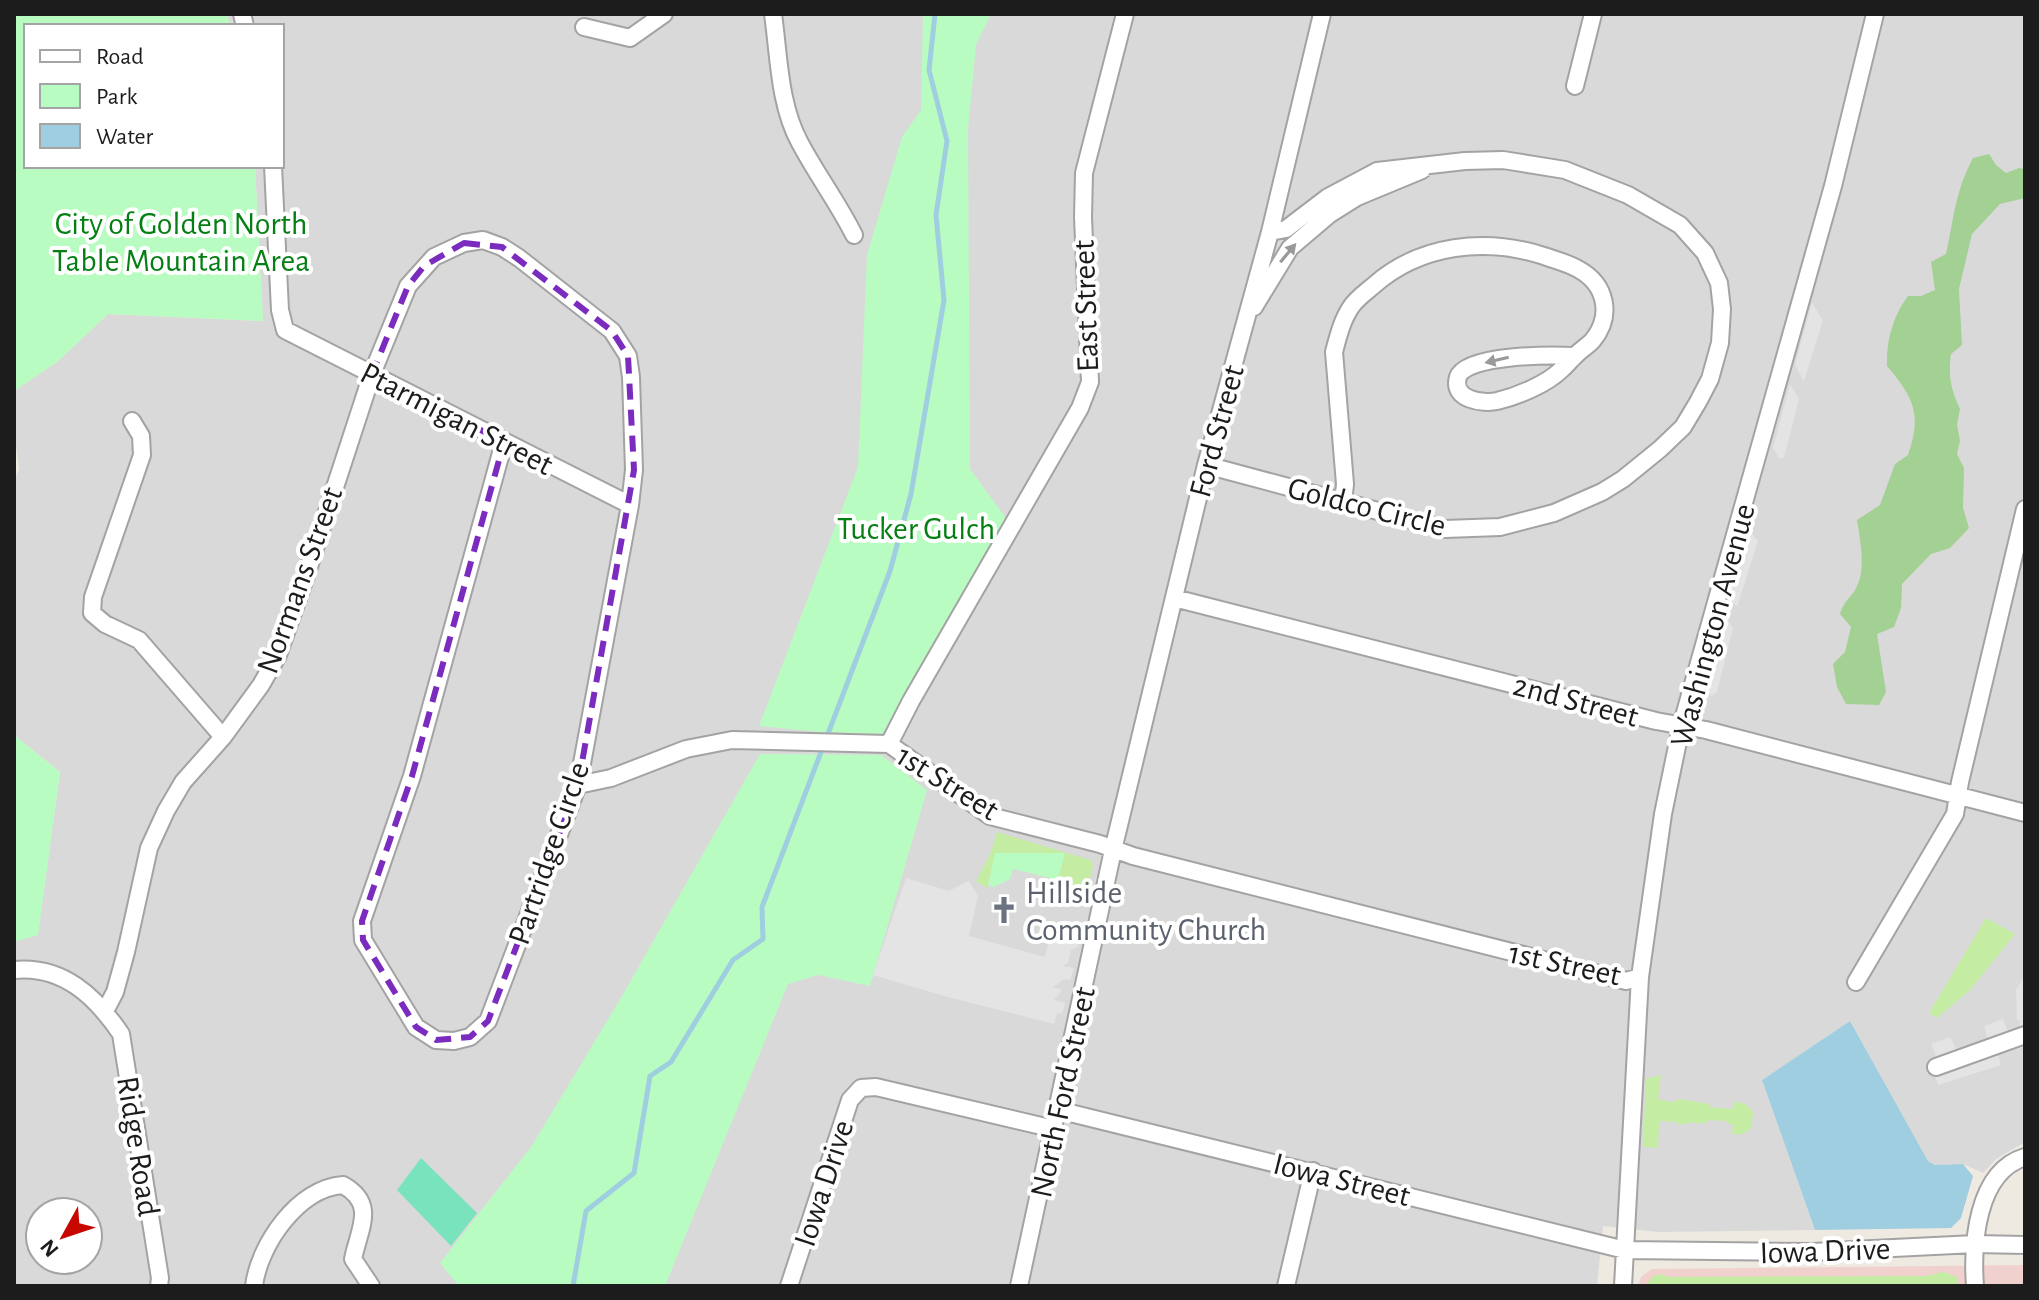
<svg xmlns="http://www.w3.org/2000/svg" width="2039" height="1300" font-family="'Alegreya Sans',sans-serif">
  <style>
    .residential { fill: #dad9d9; fill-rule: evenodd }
    .commercial { fill: #f1d1ce }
    .grass { fill: #c4eca3 }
    .forest { fill: #a3d093 }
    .park { fill: #b9fcc1 }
    .pitch { fill: #79e3be }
    .parking { fill: #e4e4e4 }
    .water { fill: #9ecedf }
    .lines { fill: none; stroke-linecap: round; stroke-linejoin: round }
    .stream { stroke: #9ecedf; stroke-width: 5 }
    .minor-casing { stroke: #a3a3a3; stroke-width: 20 }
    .minor { stroke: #fff; stroke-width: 16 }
    .oneway { fill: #999 }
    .marked { fill: none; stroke: #7b2cbf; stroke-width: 6; stroke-dasharray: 16 10; stroke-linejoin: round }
    .labels { text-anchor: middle; stroke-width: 8; stroke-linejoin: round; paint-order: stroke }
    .park-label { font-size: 32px; fill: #057f13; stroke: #fff }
    .street-label { font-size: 32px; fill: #1c1c1c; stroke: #fff }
    .worship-label { font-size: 32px; fill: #5b616d; stroke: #fff; text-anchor: start }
  </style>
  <rect width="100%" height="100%" fill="#eeeae1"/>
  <path class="residential" d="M 227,14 L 2025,14 L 2025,1142 L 1996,1159 L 1983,1173 L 1963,1164 L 1935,1165 L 1928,1161 L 1850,1021 L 1762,1080 L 1815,1230 L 1658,1232 L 1603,1226 L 1597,1286 L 14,1286 L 14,942 L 38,934 L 60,772 L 14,735 L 14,482 L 19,469 L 14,431 L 14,391 L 57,362 L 108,314 L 263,321 L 255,166 L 282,166 L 282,26 L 230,26 ZM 40,1212 L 88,1212 L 88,1260 L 40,1260 Z"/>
  <path class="commercial" d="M 2025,1265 L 2025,1286 L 1638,1286 L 1641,1277 L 1652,1269 Z"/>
  <path class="grass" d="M 997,832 L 1091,860 L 1093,865 L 1085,901 L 1065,896 L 1069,883 L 1058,880 L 1064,853 L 996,853 L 987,888 L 976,881 L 991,852 Z
    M 1986,918 L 2015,934 L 1970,990 L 1937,1018 L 1929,1013 Z
    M 1661,1075 L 1658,1098 L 1661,1100 L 1673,1102 L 1679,1099 L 1709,1104 L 1709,1107 L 1733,1109 L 1735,1101 L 1747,1105 L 1753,1112 L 1751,1128 L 1743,1134 L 1732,1134 L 1733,1124 L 1727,1124 L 1727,1121 L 1708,1120 L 1707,1123 L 1698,1123 L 1698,1125 L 1694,1122 L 1678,1125 L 1677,1122 L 1659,1121 L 1658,1148 L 1643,1147 L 1646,1079 Z
    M 1944,1272 L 1957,1277 L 1959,1286 L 1645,1286 L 1653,1276 L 1661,1274 L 1668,1277 L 1925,1276 Z"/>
  <path class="forest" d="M 1989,154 L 1996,165 L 2006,173 L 2019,168 L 2025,169 L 2025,198 L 2000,204 L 1972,234 L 1959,289 L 1962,345 L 1951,354 C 1948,376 1951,390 1960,409 L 1957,424 L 1960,441 L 1957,454 L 1964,468 L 1963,508 L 1969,528 L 1950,548 L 1931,554 L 1902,584 L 1901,608 L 1894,627 L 1877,634 L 1886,692 L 1879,705 L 1846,704 L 1837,687 L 1833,664 L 1845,652 L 1851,627 L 1840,614 C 1845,598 1852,598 1857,586 C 1866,568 1860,539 1857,520 L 1880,505 L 1895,464 L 1908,455 C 1922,414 1914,398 1887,366 C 1886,341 1893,316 1908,296 L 1921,296 L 1935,290 L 1931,262 L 1946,254 C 1954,218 1955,192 1973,158 Z"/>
  <path class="park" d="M 14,14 L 227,14 L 230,26 L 26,26 L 26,166 L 255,166 L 263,321 L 108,314 L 57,362 L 14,391 Z
    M 923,14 L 991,14 L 976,45 L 968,129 L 970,469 L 1008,521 L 882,734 L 819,732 L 759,726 L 858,467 L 867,255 L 902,137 L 921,110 Z
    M 14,735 L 60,772 L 38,935 L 14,942 Z
    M 760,754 L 881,755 L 927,790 L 870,986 L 818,975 L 788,984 L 665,1286 L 459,1286 L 440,1263 L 531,1147 L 618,1003 Z
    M 995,853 L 1065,853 L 1058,880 L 1013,869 L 1010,879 L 994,887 L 988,885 Z"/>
  <path class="pitch" d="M 421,1158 L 477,1213 L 451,1246 L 397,1190 Z"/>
  <path class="parking" d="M 1812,303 L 1823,320 L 1804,381 L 1795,365 Z
    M 1790,384 L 1799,399 L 1784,457 L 1780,459 L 1773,448 Z
    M 1747,527 L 1758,541 L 1737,607 L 1728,596 Z
    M 1723,612 L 1733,628 L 1717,692 L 1711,696 L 1704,685 Z
    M 906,878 L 949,891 L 969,881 L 978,896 L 969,936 L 1045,957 L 1051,930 L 1065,920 L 1077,931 L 1079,946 L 1071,950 L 1068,963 L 1063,966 L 1074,968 L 1070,980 L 1064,979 L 1053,987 L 1062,990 L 1054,1000 L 1065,1003 L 1062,1014 L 1057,1013 L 1054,1024 L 948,997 L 873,975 Z
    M 2025,975 L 2025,1047 L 1998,1055 L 2001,1065 L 1938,1085 L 1929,1059 L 1936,1056 L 1931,1044 L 1950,1037 L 1956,1049 L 1988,1040 L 1984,1026 L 2003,1019 L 2009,1035 L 2018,1030 L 2020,1020 L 2017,1020 L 2016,990 Z"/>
  <path class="water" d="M 1850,1021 L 1928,1161 L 1935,1165 L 1963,1164 L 1973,1176 L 1961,1218 L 1951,1228 L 1815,1230 L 1762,1080 Z"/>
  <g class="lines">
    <path class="stream" d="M 573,1286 L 586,1211 L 634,1173 L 650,1076 L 671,1062 L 733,960 L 763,939 L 762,907 L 890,571 L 911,494 L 944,300 L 936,215 L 947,141 L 929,70 L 935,14"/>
    <g class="minor-casing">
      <path id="minor" d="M 242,14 L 245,26
        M 773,14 C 779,56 779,105 800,143 C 817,175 838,203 854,235
        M 584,27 L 630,38 L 664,14
        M 1575,86 L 1593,14
        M 273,166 L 280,310 L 285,330 L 630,505
        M 1254,307 L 1290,248 L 1330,214 L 1357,197 L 1422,170
        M 132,421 L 141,436 L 142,455 L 93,597 L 92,613 L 105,624 L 139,640 L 223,737
        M 1206,465 L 1445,529 L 1500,527 L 1554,513 L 1602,492 L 1623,479 L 1660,449 L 1683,427 L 1698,402 L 1710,379 L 1720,343 L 1722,309 L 1719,283 L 1705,253 L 1680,225 L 1628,195 L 1565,170 L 1503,160 L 1465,161 L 1377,171 L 1328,197 L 1286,229 L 1270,232
        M 1343,503 L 1345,484 L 1334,352 C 1338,337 1342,320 1351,307 C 1356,299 1366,292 1373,286 C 1420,244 1486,237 1544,256 C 1555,260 1568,263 1578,269 C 1606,284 1613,315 1593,340 C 1588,346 1580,350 1575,356 C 1570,360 1567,365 1562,369 C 1547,384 1518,396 1497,401 C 1483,404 1451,400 1458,377 C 1466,354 1553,355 1574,356
        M 1174,598 L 1656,721 L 1706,730 L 2025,813
        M 889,744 L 911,701 L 1080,408 L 1090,382 L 1083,217 L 1084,173 L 1125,14
        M 578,785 L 611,778 L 686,749 L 732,740 L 889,744 L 990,816 L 1100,844 L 1133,856 L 1626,981 L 1640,977
        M 14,970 C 63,965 96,997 121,1034 L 160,1278 L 159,1286
        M 1856,982 L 1955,814 L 1960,782 L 2025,509
        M 105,1011 L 115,992 L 126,952 L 149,848 L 166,811 L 183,782 L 223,737 L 261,685 L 278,655 L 306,576 L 372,374 L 408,286 L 434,257 L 464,243 L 483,240 L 502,247 L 519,258 L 612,331 L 628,356 L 631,377 L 634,470 L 630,505 L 578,785 L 488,1021 L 470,1037 L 454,1041 L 436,1040 L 416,1027 L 363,940 L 362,921 L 412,776 L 504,442
        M 1936,1067 L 2025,1035
        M 1058,1110 L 1625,1250 L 1812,1252 L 1975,1244 L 2025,1245
        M 254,1286 C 259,1245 298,1188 343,1185 C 377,1204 359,1229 353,1259 L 371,1286
        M 789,1286 L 850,1100 L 861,1088 L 876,1087 L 1054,1129
        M 1019,1286 L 1113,850 L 1206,465 L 1270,232 L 1322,14
        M 1286,1286 L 1313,1171
        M 1623,1286 L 1640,977 L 1663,814 L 1681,727 L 1833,186 L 1875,14
        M 1975,1286 C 1972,1245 1976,1172 2025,1157"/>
    </g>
    <use href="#minor" class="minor"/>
  </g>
  <defs><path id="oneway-solid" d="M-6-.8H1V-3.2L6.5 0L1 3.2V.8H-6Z" transform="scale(2)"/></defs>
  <g class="oneway">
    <use href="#oneway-solid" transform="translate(1288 253) rotate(-50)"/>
    <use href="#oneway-solid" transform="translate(1497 360) rotate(167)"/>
  </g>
  <path class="marked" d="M 464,243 L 502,247 L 612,331 L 628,356 L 634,470 L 578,785 L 488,1021 L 470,1037 L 436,1040 L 416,1027 L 363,940 L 362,921 L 412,776 L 504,442 L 372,374 L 408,286 L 424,266 Z"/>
  <defs>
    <g id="church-bare" transform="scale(2.16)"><path d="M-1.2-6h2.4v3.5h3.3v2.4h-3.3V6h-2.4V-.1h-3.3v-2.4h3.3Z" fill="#6b7280" stroke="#fff" stroke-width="2.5" paint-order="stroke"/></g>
  </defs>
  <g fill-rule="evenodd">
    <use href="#church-bare" x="1004" y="910"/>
  </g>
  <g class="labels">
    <g class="park-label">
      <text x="181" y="234">City of Golden North<tspan x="181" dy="37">Table Mountain Area</tspan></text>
      <text x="916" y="539">Tucker Gulch</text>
    </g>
    <g class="street-label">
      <text transform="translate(1085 306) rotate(-92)" y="11">East Street</text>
      <text transform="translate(457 418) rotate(27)" y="11">Ptarmigan Street</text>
      <text transform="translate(1216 431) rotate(-75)" y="11">Ford Street</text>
      <text transform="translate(1367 506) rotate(14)" y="11">Goldco Circle</text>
      <text transform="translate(299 580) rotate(-70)" y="11">Normans Street</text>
      <text transform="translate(1712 625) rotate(-75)" y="11">Washington Avenue</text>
      <text transform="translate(1576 700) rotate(15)" y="11">2nd Street</text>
      <text transform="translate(948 782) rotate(32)" y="11">1st Street</text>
      <text transform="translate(548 853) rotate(-71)" y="11">Partridge Circle</text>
      <text transform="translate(1565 963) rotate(12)" y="11">1st Street</text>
      <text transform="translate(1062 1092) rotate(-78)" y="11">North Ford Street</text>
      <text transform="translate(139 1146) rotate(81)" y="11">Ridge Road</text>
      <text transform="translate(1342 1179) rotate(14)" y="11">Iowa Street</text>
      <text transform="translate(823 1183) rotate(-72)" y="11">Iowa Drive</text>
      <text transform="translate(1825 1250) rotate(-2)" y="11">Iowa Drive</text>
    </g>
    <g class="worship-label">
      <text x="1026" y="903">Hillside<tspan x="1026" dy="37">Community Church</tspan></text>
    </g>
  </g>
  <rect width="2039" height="1300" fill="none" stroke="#1c1c1c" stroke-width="32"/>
  <rect x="24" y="24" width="260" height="144" fill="#ffffff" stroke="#a4a4a4" stroke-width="2"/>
  <rect x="40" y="50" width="40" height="12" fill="#ffffff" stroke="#a4a4a4" stroke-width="2"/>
  <text x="96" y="64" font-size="24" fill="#1c1c1c">Road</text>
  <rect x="40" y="84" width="40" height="24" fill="#b9fcc1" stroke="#a4a4a4" stroke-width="2"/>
  <text x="96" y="104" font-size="24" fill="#1c1c1c">Park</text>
  <rect x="40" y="124" width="40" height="24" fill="#9ecedf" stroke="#a4a4a4" stroke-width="2"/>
  <text x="96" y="144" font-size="24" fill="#1c1c1c">Water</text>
  <g transform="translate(64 1236) rotate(230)"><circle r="38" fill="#ffffff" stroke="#a4a4a4" stroke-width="2"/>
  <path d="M0-6L14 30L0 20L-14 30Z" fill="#c80700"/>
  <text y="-12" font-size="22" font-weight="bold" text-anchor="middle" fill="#1c1c1c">N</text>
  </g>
</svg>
